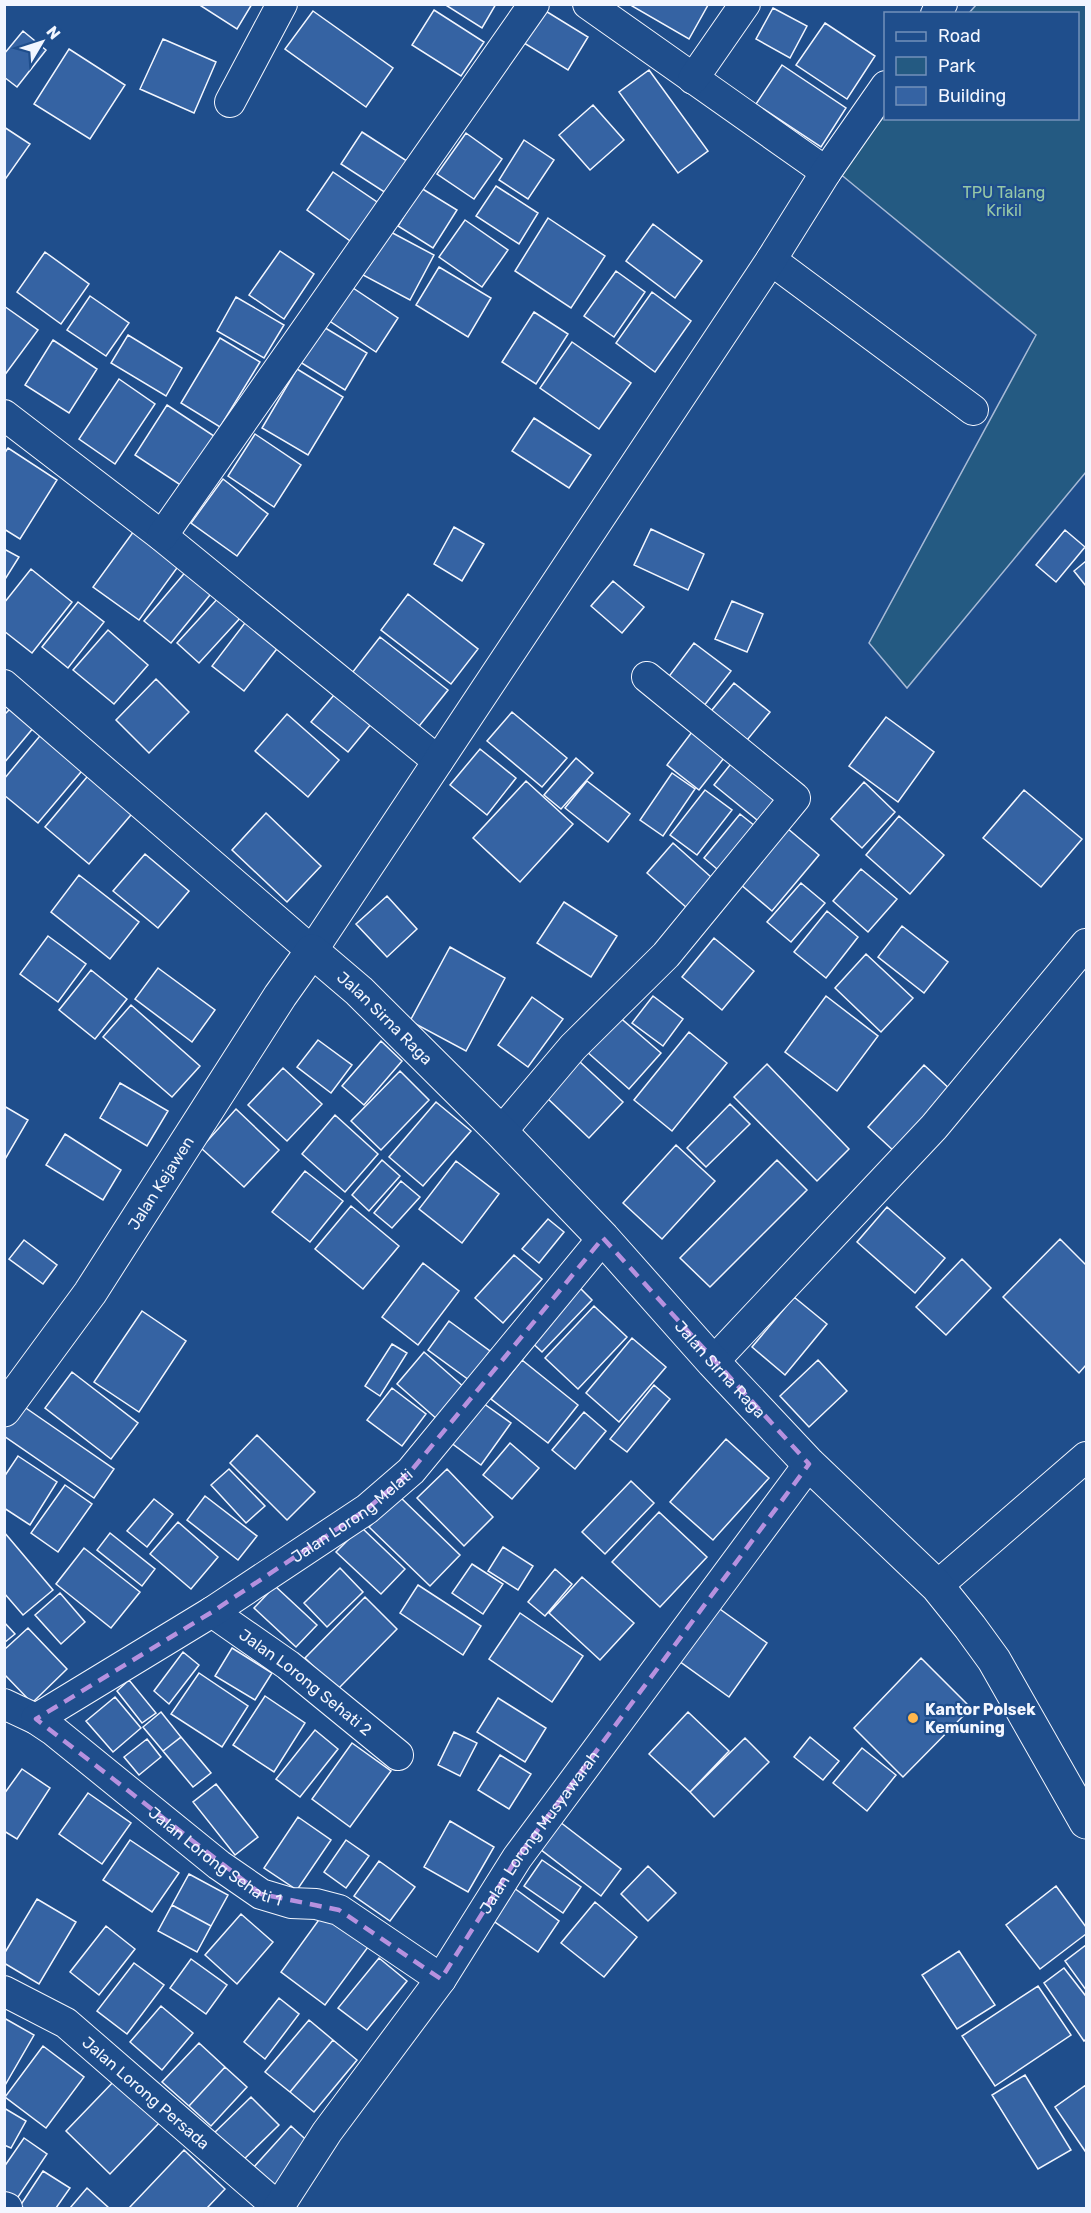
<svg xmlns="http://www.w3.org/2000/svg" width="1091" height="2213" font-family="Rubik,sans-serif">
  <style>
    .green { fill: #245a82; stroke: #a8bbd7; stroke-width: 1.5 }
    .building { fill: #3563a3; stroke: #f2f6ff; stroke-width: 1.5 }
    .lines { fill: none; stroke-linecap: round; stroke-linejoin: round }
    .minor-casing { stroke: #f2f6ff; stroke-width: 32 }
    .tertiary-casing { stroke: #f2f6ff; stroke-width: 35 }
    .minor { stroke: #1f4e8c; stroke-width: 30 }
    .tertiary { stroke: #1f4e8c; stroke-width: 33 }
    .marked { fill: none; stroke: #b691df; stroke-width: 4.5; stroke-dasharray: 12 8; stroke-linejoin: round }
    .poi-dot { fill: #ffb74d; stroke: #1f4e8c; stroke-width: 2 }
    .labels { text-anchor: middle; stroke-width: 4.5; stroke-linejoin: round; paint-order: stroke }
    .park-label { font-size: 16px; fill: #97c8a6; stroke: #1f4e8c }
    .street-label { font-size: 16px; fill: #f2f6ff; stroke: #1f4e8c }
    .poi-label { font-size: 16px; font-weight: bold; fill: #f2f6ff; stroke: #1f4e8c; text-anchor: start }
  </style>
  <rect width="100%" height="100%" fill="#1f4e8c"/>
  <path class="green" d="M 976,5 L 1086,5 L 1086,472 L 907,688 L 869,643 L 1036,335 L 839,173 L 885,115 L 886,118 L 1078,118 L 1078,14 L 969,13 Z"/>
  <path class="building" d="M 198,4 L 252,4 L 237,29 Z
    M 444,4 L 496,4 L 482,28 Z
    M 633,4 L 708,4 L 708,5 L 689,39 L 632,6 Z
    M 773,8 L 807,26 L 790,58 L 756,39 Z
    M 434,10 L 484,42 L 461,76 L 412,45 Z
    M 544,10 L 588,37 L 568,70 L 524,43 Z
    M 313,11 L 393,68 L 366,107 L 285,49 Z
    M 825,23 L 875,56 L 847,99 L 796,65 Z
    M 23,31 L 46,50 L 17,87 L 4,77 L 4,54 Z
    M 163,39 L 216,62 L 194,113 L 140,89 Z
    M 69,49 L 125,85 L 90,139 L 34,104 Z
    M 782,65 L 846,108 L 821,147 L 756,104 Z
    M 649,70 L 708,151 L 678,173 L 619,92 Z
    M 593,105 L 624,140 L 590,170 L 559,135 Z
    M 4,127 L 30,144 L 4,181 Z
    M 362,132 L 410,163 L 389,195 L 341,164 Z
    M 466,133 L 502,159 L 474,199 L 437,174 Z
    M 524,140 L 554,160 L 528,199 L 499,180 Z
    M 333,172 L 380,204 L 353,243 L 307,210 Z
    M 496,186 L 538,213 L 519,244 L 476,216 Z
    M 421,188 L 457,210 L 433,248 L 398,226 Z
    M 548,218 L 605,256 L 571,308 L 515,271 Z
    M 465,220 L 508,250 L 482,287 L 439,257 Z
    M 653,224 L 702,261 L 675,298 L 626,261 Z
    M 387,230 L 434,255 L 410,300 L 363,275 Z
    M 280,251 L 314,274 L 284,319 L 249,295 Z
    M 45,252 L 89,284 L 61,324 L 17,292 Z
    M 439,267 L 491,298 L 468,337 L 416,305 Z
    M 616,271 L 645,292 L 614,337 L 584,316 Z
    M 350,286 L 398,318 L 376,352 L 328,320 Z
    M 652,292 L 691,321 L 655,372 L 616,343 Z
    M 90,296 L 129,323 L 106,356 L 67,330 Z
    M 236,297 L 284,325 L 264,358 L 217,331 Z
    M 4,306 L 38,330 L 4,376 Z
    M 534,312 L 568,334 L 536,384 L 502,362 Z
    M 322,326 L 367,353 L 345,390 L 300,362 Z
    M 128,335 L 182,368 L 166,396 L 111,363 Z
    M 220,338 L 260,362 L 220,427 L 181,403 Z
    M 53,340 L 97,369 L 69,413 L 25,385 Z
    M 572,342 L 631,383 L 599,429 L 540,388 Z
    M 297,369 L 343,397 L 308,455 L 262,428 Z
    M 119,379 L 155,404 L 115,464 L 79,439 Z
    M 167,405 L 217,438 L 185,488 L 135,455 Z
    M 534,418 L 591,455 L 569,488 L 512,451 Z
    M 255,434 L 301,465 L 274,507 L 228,476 Z
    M 8,448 L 57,480 L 20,539 L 4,529 L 4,454 Z
    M 223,479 L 268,514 L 237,556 L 191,523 Z
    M 139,524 L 185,557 L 139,620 L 93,587 Z
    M 454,527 L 484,544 L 462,581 L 434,564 Z
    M 651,529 L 704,554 L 688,590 L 634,565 Z
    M 1065,530 L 1085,547 L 1056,582 L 1036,565 Z
    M 4,549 L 19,557 L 4,581 Z
    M 1086,561 L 1086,586 L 1074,571 Z
    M 31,569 L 72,602 L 32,653 L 4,631 L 4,603 Z
    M 188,569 L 214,590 L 171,643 L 144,621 Z
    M 613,581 L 644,607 L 622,633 L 591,606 Z
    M 408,594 L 478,649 L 451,684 L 381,630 Z
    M 220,596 L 242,616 L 199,663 L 177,643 Z
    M 732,601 L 763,614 L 747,652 L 715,639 Z
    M 78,602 L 104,622 L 68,668 L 42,647 Z
    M 251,615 L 283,641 L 244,691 L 212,666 Z
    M 108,630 L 148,665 L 114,704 L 73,670 Z
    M 380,637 L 448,690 L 412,735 L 345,682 Z
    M 694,643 L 731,671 L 700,711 L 664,683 Z
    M 156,679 L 189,712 L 149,753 L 116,720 Z
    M 734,683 L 770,712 L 743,745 L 707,716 Z
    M 340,688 L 376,718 L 348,752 L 311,722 Z
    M 11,708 L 34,727 L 4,763 L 4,715 Z
    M 512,712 L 567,758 L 542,787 L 487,741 Z
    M 287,714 L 339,760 L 308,797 L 255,751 Z
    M 886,717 L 934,752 L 898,802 L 849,766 Z
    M 698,724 L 731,749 L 699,790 L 667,765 Z
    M 44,731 L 86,766 L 38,823 L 4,795 L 4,779 Z
    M 480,749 L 516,778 L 487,815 L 450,785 Z
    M 738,755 L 787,794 L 762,824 L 714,785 Z
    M 576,758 L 593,773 L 561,809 L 544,795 Z
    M 92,771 L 136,809 L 89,864 L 45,827 Z
    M 672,773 L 695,789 L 663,836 L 640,820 Z
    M 526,781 L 573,824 L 520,882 L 473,838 Z
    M 587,781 L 630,814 L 608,842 L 565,808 Z
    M 864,782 L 895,812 L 862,848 L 831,819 Z
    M 705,790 L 732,810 L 697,855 L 670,835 Z
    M 1024,790 L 1082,839 L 1041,887 L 983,838 Z
    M 266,813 L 321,866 L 287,902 L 232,850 Z
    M 740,814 L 760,830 L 723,874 L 704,858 Z
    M 899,816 L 944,855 L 910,894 L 866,855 Z
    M 781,823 L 819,855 L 772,911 L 734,879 Z
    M 673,843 L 720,885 L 695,915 L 647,873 Z
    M 145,854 L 189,891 L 158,928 L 113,891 Z
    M 861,869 L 897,899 L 868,932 L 833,901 Z
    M 79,875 L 139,922 L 110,959 L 51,912 Z
    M 801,883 L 825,903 L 791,942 L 767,922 Z
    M 387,896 L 417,929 L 387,957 L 356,924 Z
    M 564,902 L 617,936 L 591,977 L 537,943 Z
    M 827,911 L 858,937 L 826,978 L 794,952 Z
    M 902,926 L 948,962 L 924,993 L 878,957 Z
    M 48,936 L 86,964 L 58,1002 L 20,974 Z
    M 714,938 L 754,971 L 722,1010 L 682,977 Z
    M 450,947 L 505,978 L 466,1051 L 410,1021 Z
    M 866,954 L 913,998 L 881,1032 L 835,988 Z
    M 158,968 L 215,1010 L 192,1042 L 135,999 Z
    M 91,970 L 127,999 L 95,1039 L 59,1010 Z
    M 653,996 L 683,1019 L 663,1046 L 632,1023 Z
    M 826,996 L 878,1036 L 837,1091 L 785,1052 Z
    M 532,997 L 563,1019 L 528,1067 L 498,1045 Z
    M 131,1005 L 200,1066 L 172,1097 L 103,1037 Z
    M 617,1015 L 661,1053 L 629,1089 L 586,1051 Z
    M 689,1032 L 727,1063 L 672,1131 L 634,1100 Z
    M 318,1040 L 352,1065 L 331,1093 L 297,1067 Z
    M 381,1041 L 402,1061 L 364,1105 L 342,1086 Z
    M 579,1061 L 623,1102 L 589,1138 L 545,1096 Z
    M 767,1064 L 849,1149 L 817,1181 L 734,1097 Z
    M 924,1065 L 952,1091 L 896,1153 L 868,1127 Z
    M 283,1068 L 322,1104 L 287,1141 L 248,1105 Z
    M 400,1071 L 429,1100 L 381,1150 L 351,1121 Z
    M 120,1083 L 168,1111 L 147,1146 L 100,1118 Z
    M 436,1102 L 471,1131 L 423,1186 L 389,1157 Z
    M 730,1104 L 750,1124 L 706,1167 L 687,1148 Z
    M 4,1106 L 28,1120 L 4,1161 Z
    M 236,1109 L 279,1150 L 244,1187 L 201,1148 Z
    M 335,1115 L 378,1154 L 345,1192 L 302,1154 Z
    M 65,1134 L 121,1170 L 103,1200 L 46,1165 Z
    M 676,1145 L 715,1181 L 662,1239 L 623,1203 Z
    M 382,1160 L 400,1176 L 369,1211 L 352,1195 Z
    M 777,1160 L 807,1190 L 710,1287 L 680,1258 Z
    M 456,1161 L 499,1194 L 462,1243 L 419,1209 Z
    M 305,1171 L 343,1201 L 310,1242 L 272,1212 Z
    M 401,1181 L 420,1197 L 392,1228 L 374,1213 Z
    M 351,1206 L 399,1246 L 363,1289 L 315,1249 Z
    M 887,1207 L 945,1258 L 915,1293 L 857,1242 Z
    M 548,1219 L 564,1232 L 539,1263 L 522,1249 Z
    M 1060,1239 L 1086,1265 L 1086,1365 L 1079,1373 L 1003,1297 Z
    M 24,1240 L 57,1265 L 43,1284 L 9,1259 Z
    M 514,1255 L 542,1279 L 503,1323 L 475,1298 Z
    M 962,1259 L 991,1288 L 946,1335 L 916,1307 Z
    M 423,1263 L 459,1291 L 418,1345 L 382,1317 Z
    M 574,1282 L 592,1300 L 542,1352 L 524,1335 Z
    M 794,1297 L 827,1324 L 785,1375 L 752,1347 Z
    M 594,1306 L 627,1337 L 578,1389 L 545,1358 Z
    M 142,1311 L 186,1341 L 139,1412 L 94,1382 Z
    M 449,1321 L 490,1351 L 469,1380 L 428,1350 Z
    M 632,1338 L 666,1367 L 619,1422 L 586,1393 Z
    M 392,1344 L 407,1353 L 380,1396 L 365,1386 Z
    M 424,1352 L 465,1388 L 438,1420 L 397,1384 Z
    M 522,1360 L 578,1405 L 548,1443 L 491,1399 Z
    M 818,1360 L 847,1391 L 809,1427 L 780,1396 Z
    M 72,1372 L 138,1423 L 111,1459 L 45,1408 Z
    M 654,1385 L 670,1399 L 627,1452 L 610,1439 Z
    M 392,1388 L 426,1414 L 402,1446 L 367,1420 Z
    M 480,1401 L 511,1423 L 481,1465 L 450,1442 Z
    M 20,1404 L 114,1469 L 94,1498 L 4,1436 L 4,1427 Z
    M 584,1412 L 606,1431 L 575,1469 L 552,1450 Z
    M 257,1435 L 315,1492 L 287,1520 L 230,1463 Z
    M 726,1439 L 769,1478 L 713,1540 L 670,1502 Z
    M 510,1443 L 539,1468 L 512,1499 L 483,1475 Z
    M 18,1456 L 57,1482 L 30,1525 L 4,1508 L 4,1477 Z
    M 229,1469 L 265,1506 L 246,1523 L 211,1485 Z
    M 447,1469 L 493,1517 L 464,1546 L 417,1498 Z
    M 631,1481 L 654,1503 L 605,1554 L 582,1532 Z
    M 65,1485 L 92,1504 L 58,1552 L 31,1533 Z
    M 205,1496 L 257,1536 L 238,1560 L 187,1520 Z
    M 399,1496 L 460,1555 L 430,1586 L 369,1527 Z
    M 154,1499 L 173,1514 L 147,1547 L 127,1531 Z
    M 659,1512 L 707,1557 L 660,1607 L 612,1562 Z
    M 178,1522 L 218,1557 L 191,1589 L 150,1554 Z
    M 361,1527 L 405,1569 L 381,1594 L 336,1552 Z
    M 4,1532 L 53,1590 L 23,1615 L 4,1593 Z
    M 110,1533 L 155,1569 L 142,1586 L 97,1550 Z
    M 503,1547 L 533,1566 L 518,1590 L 488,1571 Z
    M 84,1548 L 140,1592 L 111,1628 L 56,1584 Z
    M 472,1564 L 503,1584 L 483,1614 L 452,1593 Z
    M 340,1568 L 363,1592 L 327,1627 L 304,1603 Z
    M 555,1569 L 572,1584 L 545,1616 L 528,1602 Z
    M 582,1577 L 634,1623 L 600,1660 L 549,1613 Z
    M 418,1585 L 481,1626 L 463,1655 L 400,1613 Z
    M 275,1586 L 317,1625 L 296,1647 L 254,1608 Z
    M 60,1593 L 85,1622 L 61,1644 L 35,1615 Z
    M 365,1597 L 397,1629 L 337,1690 L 305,1658 Z
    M 717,1607 L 767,1643 L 729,1697 L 679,1661 Z
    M 520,1613 L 583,1656 L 552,1702 L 489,1659 Z
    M 4,1622 L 15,1634 L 4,1643 Z
    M 28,1628 L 67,1669 L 32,1703 L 4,1674 L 4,1650 Z
    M 232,1648 L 272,1673 L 255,1700 L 215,1676 Z
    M 183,1652 L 199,1665 L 169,1704 L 154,1691 Z
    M 921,1658 L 971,1708 L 903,1777 L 854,1728 Z
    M 199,1673 L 248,1706 L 222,1747 L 171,1714 Z
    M 129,1680 L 156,1713 L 142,1723 L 117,1691 Z
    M 265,1696 L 305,1723 L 274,1772 L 233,1745 Z
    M 115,1697 L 141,1728 L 113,1752 L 86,1721 Z
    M 498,1698 L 546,1728 L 525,1762 L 477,1732 Z
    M 161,1712 L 181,1737 L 163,1751 L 143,1727 Z
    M 688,1712 L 729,1751 L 690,1792 L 649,1754 Z
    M 315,1730 L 338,1749 L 300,1797 L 276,1779 Z
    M 454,1732 L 477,1743 L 460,1776 L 438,1765 Z
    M 181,1737 L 211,1773 L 193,1787 L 163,1751 Z
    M 810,1737 L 839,1761 L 823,1780 L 794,1757 Z
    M 745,1738 L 769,1762 L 714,1817 L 690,1792 Z
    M 147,1739 L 161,1757 L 139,1775 L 124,1757 Z
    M 352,1743 L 391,1771 L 350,1827 L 312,1799 Z
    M 862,1748 L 896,1775 L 867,1811 L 833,1783 Z
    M 500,1755 L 531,1774 L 509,1809 L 478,1790 Z
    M 22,1769 L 50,1788 L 17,1839 L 4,1831 L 4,1794 Z
    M 216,1784 L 258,1837 L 235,1855 L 193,1802 Z
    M 88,1793 L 131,1823 L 102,1864 L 59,1834 Z
    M 298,1817 L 331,1840 L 297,1890 L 264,1868 Z
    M 450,1821 L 494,1847 L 468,1892 L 424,1867 Z
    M 560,1822 L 621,1869 L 601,1896 L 540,1849 Z
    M 130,1840 L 179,1873 L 152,1912 L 103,1880 Z
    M 346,1840 L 369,1856 L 346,1888 L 324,1872 Z
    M 542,1860 L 581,1887 L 563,1913 L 524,1886 Z
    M 379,1861 L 415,1887 L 390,1921 L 354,1896 Z
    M 648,1866 L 676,1893 L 648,1921 L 621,1894 Z
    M 189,1874 L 228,1895 L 211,1926 L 172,1905 Z
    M 1056,1886 L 1086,1927 L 1086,1934 L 1040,1969 L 1006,1925 Z
    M 514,1888 L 559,1921 L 538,1952 L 492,1920 Z
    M 37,1899 L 76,1922 L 39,1984 L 4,1963 L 4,1954 Z
    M 595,1902 L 637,1937 L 604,1977 L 561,1943 Z
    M 172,1905 L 211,1926 L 197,1952 L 158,1931 Z
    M 326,1910 L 371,1943 L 325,2005 L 281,1972 Z
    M 241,1914 L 273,1942 L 237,1984 L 205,1955 Z
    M 106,1926 L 135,1949 L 99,1995 L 70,1972 Z
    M 1086,1945 L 1086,1990 L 1065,1961 Z
    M 959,1951 L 995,2005 L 957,2029 L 922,1975 Z
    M 379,1958 L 407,1981 L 367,2030 L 338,2008 Z
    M 191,1959 L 227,1985 L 206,2014 L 170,1988 Z
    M 134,1963 L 164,1985 L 127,2034 L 97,2011 Z
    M 1064,1968 L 1085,1995 L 1086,1994 L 1086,2039 L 1084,2041 L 1044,1983 Z
    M 1038,1986 L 1071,2035 L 995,2086 L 962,2036 Z
    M 279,1998 L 299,2014 L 265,2059 L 244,2042 Z
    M 161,2006 L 193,2033 L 162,2070 L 130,2042 Z
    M 4,2018 L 34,2035 L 4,2087 Z
    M 309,2020 L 333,2040 L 290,2092 L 265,2072 Z
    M 333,2040 L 357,2060 L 314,2112 L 290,2092 Z
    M 199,2043 L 225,2067 L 189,2106 L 162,2082 Z
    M 43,2046 L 84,2077 L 46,2128 L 5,2097 Z
    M 225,2067 L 247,2087 L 211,2126 L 189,2106 Z
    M 1025,2075 L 1071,2150 L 1038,2169 L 992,2095 Z
    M 116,2079 L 161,2121 L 110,2174 L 66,2131 Z
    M 1086,2085 L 1086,2150 L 1085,2151 L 1055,2107 Z
    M 251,2097 L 279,2125 L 238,2165 L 210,2137 Z
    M 4,2108 L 26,2121 L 11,2148 L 4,2145 Z
    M 291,2126 L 314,2147 L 276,2189 L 253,2168 Z
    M 24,2138 L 47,2154 L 16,2200 L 4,2192 L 4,2167 Z
    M 184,2150 L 225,2189 L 207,2208 L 129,2208 Z
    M 43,2171 L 70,2188 L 56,2208 L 24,2208 L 20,2206 Z
    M 87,2188 L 109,2208 L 70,2208 Z"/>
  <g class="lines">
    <g class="minor-casing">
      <g id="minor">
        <path d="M 588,4 L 826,172"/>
        <path d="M 936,14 L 942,4"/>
        <path d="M 693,79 L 745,4"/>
        <path d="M 230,102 L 282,4"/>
        <path d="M 771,260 L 973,410"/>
        <path d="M 4,415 L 162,536 L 438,761"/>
        <path d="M 162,536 L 534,4"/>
        <path d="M 4,685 L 312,951 L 771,260 L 826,172 L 886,86"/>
        <path d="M 501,1132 L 573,1047 L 666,955 L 795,798 L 647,677"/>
        <path d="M 713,1362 L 934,1127 L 1086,944"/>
        <path d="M 937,1586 L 1086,1457"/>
        <path id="s1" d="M 212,1612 L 288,1665 L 398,1755"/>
        <path id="s2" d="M 4,1704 L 36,1719 L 54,1731 L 219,1865 L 261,1894 L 291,1903 L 316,1904 L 339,1910 L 441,1979"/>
        <path id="s3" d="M 36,1719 L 212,1612 L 367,1509 L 411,1471 L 603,1238"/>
        <path id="s4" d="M 4,1991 L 66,2023 L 279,2208"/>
        <path d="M 4,2207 L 7,2208"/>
        <path id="s5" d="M 278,2208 L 327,2132 L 441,1979 L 517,1858 L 809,1464"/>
      </g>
    </g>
    <g class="tertiary-casing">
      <g id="tertiary">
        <path id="s6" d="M 4,1410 L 90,1293 L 280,996 L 312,951 L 359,991 L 501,1132 L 603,1238 L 713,1362 L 809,1464 L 937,1586 L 970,1627 L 994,1660 L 1086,1822"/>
      </g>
    </g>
    <use href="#minor" class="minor"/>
    <use href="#tertiary" class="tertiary"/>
  </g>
  <path class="marked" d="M 603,1238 L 809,1464 L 517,1858 L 441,1979 L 339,1910 L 261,1894 L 36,1719 L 212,1612 L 367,1509 L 411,1471 Z"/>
  <circle class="poi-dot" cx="913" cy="1718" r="6"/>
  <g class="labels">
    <g class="park-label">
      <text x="1004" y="198">TPU Talang<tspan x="1004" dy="18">Krikil</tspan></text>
    </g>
    <g class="street-label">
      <text dy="6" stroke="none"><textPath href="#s6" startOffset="652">Jalan Sirna Raga</textPath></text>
      <text dy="6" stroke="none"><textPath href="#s6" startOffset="276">Jalan Kejawen</textPath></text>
      <text dy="6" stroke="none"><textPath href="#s6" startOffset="1138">Jalan Sirna Raga</textPath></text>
      <text dy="6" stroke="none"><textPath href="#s3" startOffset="376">Jalan Lorong Melati</textPath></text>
      <text dy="6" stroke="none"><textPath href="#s1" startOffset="117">Jalan Lorong Sehati 2</textPath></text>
      <text dy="6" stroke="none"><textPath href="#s5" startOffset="458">Jalan Lorong Musyawarah</textPath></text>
      <text dy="6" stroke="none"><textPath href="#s2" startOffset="262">Jalan Lorong Sehati 1</textPath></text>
      <text dy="6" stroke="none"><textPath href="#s4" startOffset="176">Jalan Lorong Persada</textPath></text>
    </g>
    <g class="poi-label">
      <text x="925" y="1715">Kantor Polsek<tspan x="925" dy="18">Kemuning</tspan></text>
    </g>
  </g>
  <rect width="1091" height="2213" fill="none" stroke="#f2f6ff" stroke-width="12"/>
  <rect x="884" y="12" width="195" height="108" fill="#1f4e8c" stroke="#7391ba" stroke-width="1.5"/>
  <rect x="896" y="32" width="30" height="9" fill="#1f4e8c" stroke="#7391ba" stroke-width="1.5"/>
  <text x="938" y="42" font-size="18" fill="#f2f6ff">Road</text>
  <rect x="896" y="57" width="30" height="18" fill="#245a82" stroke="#7391ba" stroke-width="1.5"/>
  <text x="938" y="72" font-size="18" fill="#f2f6ff">Park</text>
  <rect x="896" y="87" width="30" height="18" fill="#3563a3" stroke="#7391ba" stroke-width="1.5"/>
  <text x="938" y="102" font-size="18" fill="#f2f6ff">Building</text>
  <g transform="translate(42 42) rotate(51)" stroke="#1f4e8c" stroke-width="4.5" paint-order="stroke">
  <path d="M0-4.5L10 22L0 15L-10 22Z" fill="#f2f6ff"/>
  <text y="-9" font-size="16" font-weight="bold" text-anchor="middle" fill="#f2f6ff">N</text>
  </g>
</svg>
